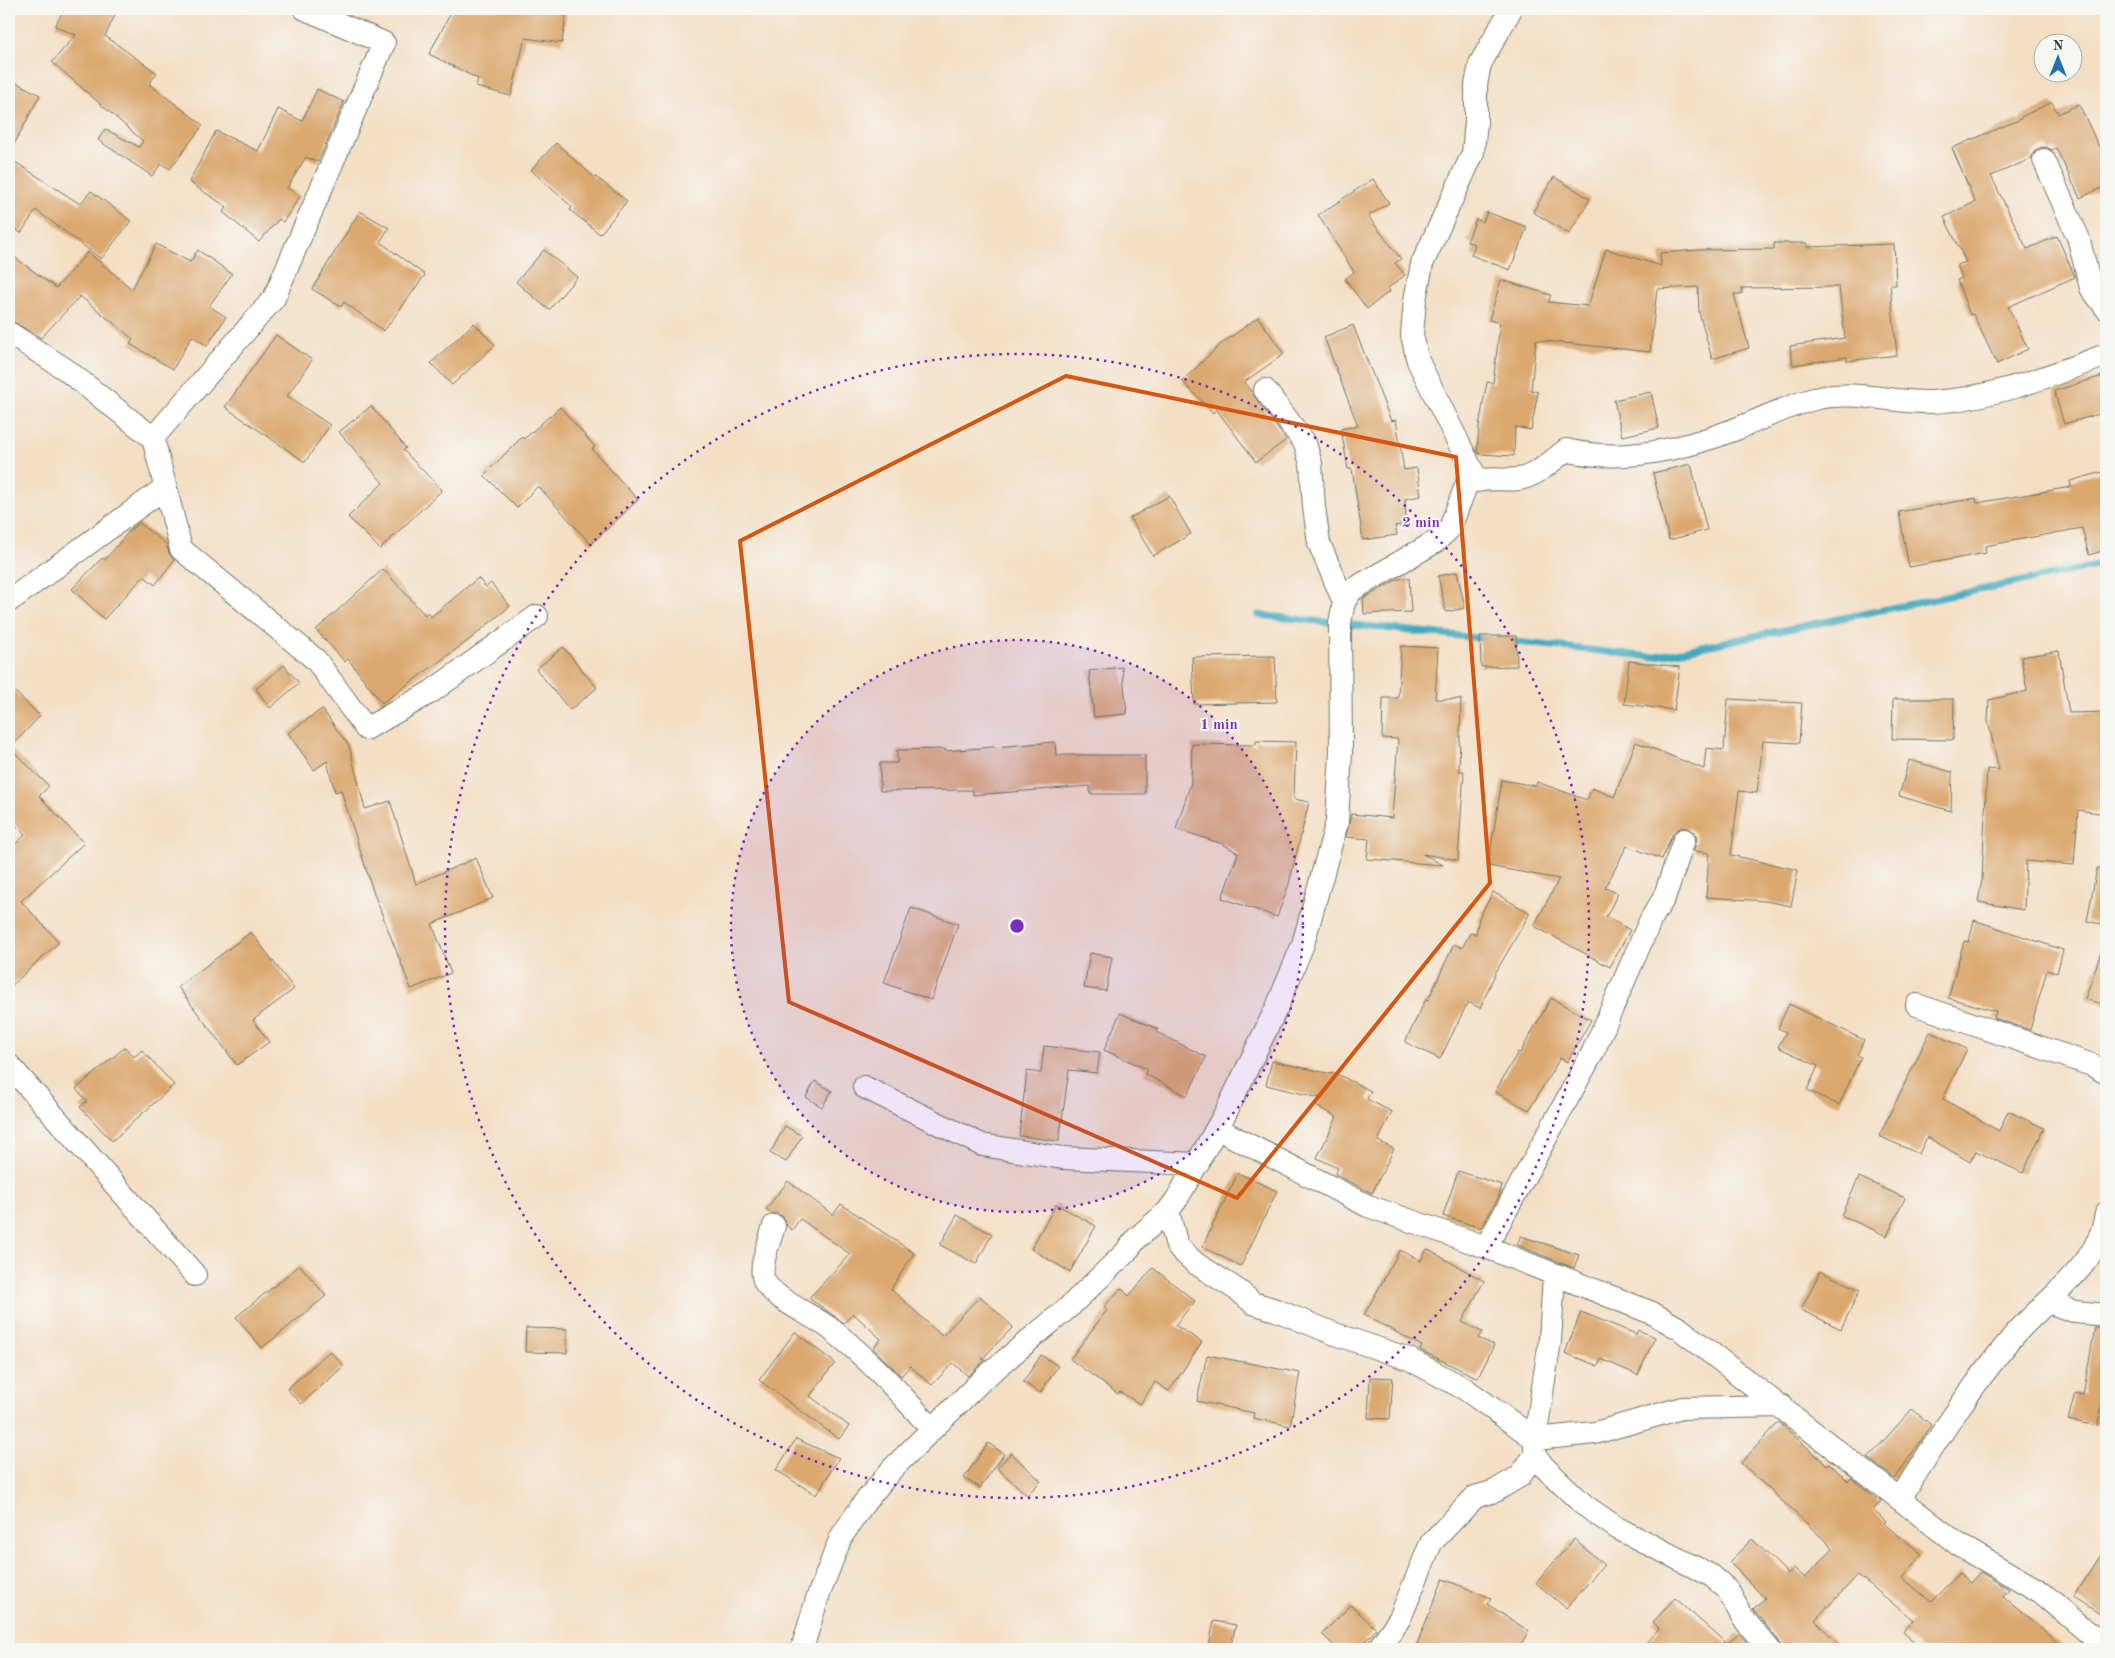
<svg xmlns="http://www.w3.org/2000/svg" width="2115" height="1658" font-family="'Old Standard TT',serif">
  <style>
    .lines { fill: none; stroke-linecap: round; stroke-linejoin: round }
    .stream { stroke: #40a9c0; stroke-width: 7 }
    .building { fill: #dba86f }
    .minor-casing { stroke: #6a7667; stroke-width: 24 }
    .minor { stroke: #fff; stroke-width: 22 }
    .marked { fill: none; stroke: #d45610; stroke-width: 4; stroke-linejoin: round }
    .ring { fill: none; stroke: #7b2cbf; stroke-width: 2.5; stroke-dasharray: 2.5 5 }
    .centre { fill: #7b2cbf; stroke: #f6f6f2; stroke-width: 2.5 }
    .ring-label { font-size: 15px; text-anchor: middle; font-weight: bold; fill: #7b2cbf; stroke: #f6f6f2; stroke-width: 4.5; stroke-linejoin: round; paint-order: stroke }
  </style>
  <rect width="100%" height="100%" fill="#f6f6f2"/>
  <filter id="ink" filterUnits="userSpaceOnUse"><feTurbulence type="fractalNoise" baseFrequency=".02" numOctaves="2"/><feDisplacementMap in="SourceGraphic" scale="10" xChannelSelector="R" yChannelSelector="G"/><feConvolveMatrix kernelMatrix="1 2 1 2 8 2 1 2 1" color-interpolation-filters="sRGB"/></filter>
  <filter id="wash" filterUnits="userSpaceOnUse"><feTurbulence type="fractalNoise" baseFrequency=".0096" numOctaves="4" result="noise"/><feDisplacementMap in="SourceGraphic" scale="20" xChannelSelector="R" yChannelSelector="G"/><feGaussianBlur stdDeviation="1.12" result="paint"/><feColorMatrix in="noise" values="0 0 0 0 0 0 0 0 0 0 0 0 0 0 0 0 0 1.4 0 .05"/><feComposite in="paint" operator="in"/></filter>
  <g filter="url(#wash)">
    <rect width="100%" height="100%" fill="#f4dfc5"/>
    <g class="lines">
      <path class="stream" d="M 1258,615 L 1489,639
        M 1507,641 L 1652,657 L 2106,564"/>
    </g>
    <g id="blocks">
      <path class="building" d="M 64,9 L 118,9 L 105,36 L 157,73 L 149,84 L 203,125 L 170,169 L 161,164 L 152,176 L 98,140 L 105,129 L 139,147 L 143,141 L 52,62 L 76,35 L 55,26 Z
        M 453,9 L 567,9 L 562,43 L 525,38 L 511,96 L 476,87 L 478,79 L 429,54 Z
        M 9,79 L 40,95 L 9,154 Z
        M 317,89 L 344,102 L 318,162 L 306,157 L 287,188 L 300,196 L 283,222 L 279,219 L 259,242 L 223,212 L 227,207 L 189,182 L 216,131 L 258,151 L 278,109 L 302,121 Z
        M 2052,102 L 2058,114 L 2079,104 L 2099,147 L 2106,143 L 2106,186 L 2080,198 L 2056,148 L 2052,150 L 2046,147 L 2039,148 L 2034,152 L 2031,159 L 1991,176 L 2027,249 L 2057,236 L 2075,277 L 2008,307 L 2028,349 L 1997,364 L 1973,314 L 1970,315 L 1957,280 L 1962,278 L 1957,265 L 1966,262 L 1944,217 L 1975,202 L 1952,148 L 2021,119 L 2021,117 Z
        M 556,143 L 595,178 L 596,177 L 627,201 L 600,234 L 570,210 L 572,207 L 531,170 Z
        M 9,158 L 80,204 L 91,191 L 131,221 L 101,259 L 36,210 L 21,233 L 9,225 Z
        M 1554,177 L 1590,199 L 1569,234 L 1533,212 Z
        M 1373,179 L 1389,203 L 1368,216 L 1401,259 L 1395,263 L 1405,275 L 1388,288 L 1390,291 L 1367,309 L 1345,279 L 1354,272 L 1318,215 Z
        M 360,211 L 389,228 L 380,242 L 425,275 L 384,331 L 344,302 L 341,307 L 312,289 Z
        M 1487,212 L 1527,227 L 1510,270 L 1471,255 L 1475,244 L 1467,242 L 1476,219 L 1483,222 Z
        M 1774,243 L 1807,243 L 1807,247 L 1894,244 L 1896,285 L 1890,285 L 1897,355 L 1847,361 L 1847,357 L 1793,365 L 1790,346 L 1845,338 L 1839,287 L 1742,288 L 1742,294 L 1734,294 L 1749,348 L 1712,359 L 1699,312 L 1698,287 L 1657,289 L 1650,352 L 1536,340 L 1531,390 L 1538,392 L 1531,430 L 1515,427 L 1514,456 L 1479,454 L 1477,451 L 1479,426 L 1487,382 L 1493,383 L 1500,323 L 1489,320 L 1501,280 L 1551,295 L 1548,302 L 1588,306 L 1606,249 L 1661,266 L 1660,253 L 1698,250 L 1774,249 Z
        M 156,244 L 190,262 L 198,250 L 232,274 L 209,306 L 226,317 L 207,346 L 192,336 L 173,369 L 130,344 L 133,339 L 80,296 L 41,338 L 9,319 L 9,253 L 56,288 L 88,252 L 132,289 Z
        M 544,250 L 577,277 L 549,310 L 516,282 Z
        M 1258,317 L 1284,354 L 1244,382 L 1286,440 L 1256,462 L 1216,409 L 1213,413 L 1182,381 L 1221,344 Z
        M 474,323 L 495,345 L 452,385 L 431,363 Z
        M 1353,325 L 1391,421 L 1396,420 L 1404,470 L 1417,468 L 1421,496 L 1405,499 L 1406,524 L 1395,526 L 1397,535 L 1363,540 L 1352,469 L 1348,469 L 1341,429 L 1358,426 L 1324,337 Z
        M 276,335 L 312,360 L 287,396 L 330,425 L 305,462 L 225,407 Z
        M 2106,375 L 2106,412 L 2064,424 L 2054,391 Z
        M 1651,392 L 1659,428 L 1622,436 L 1614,400 Z
        M 371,406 L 406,448 L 403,450 L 442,490 L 380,549 L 348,517 L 383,483 L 339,432 Z
        M 560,407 L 595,447 L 592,449 L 638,500 L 591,544 L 538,486 L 517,508 L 484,475 L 522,437 L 524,439 Z
        M 1691,464 L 1707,530 L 1669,540 L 1653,473 Z
        M 2106,471 L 2106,550 L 2089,555 L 2082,528 L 1985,546 L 1986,553 L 1909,567 L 1899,512 L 1976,498 L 1977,503 L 2071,487 L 2070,481 Z
        M 1169,496 L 1191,534 L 1153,556 L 1130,518 Z
        M 139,523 L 166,544 L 169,553 L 174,560 L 155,585 L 144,576 L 104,619 L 72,589 L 102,558 L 105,560 L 130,530 Z
        M 383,569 L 425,615 L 428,612 L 431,617 L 478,578 L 486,587 L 491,583 L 510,606 L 469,640 L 382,703 L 348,659 L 345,662 L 316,630 Z
        M 1457,572 L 1465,608 L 1446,612 L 1438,576 Z
        M 1409,578 L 1411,612 L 1364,614 L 1363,599 L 1398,579 Z
        M 1480,636 L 1516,636 L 1517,666 L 1481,667 Z
        M 1401,646 L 1438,648 L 1435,699 L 1461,699 L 1459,771 L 1464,771 L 1458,860 L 1423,854 L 1443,865 L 1367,859 L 1369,839 L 1346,837 L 1351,814 L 1392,818 L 1398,739 L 1382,738 L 1383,698 L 1398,698 Z
        M 563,647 L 597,688 L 570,710 L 536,669 Z
        M 2059,651 L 2069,713 L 2106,712 L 2106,814 L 2078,810 L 2074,865 L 2026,861 L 2024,910 L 1978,902 L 1982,880 L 1987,769 L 1999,770 L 1988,721 L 1989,700 L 2027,691 L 2021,657 Z
        M 1275,656 L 1277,702 L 1194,704 L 1192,657 Z
        M 1629,661 L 1680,667 L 1674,710 L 1624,704 Z
        M 284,665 L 299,683 L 270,708 L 256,689 Z
        M 1122,667 L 1127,714 L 1094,717 L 1089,671 Z
        M 9,686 L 40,716 L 10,748 L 49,786 L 39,796 L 84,843 L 21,901 L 59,942 L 9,988 L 9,850 L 25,835 L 9,819 Z
        M 1728,699 L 1802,703 L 1799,743 L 1763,741 L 1757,793 L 1739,791 L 1731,855 L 1798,870 L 1791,906 L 1765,901 L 1706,897 L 1709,853 L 1694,851 L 1697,838 L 1694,832 L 1689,828 L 1682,827 L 1676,830 L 1672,835 L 1662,859 L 1627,846 L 1605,888 L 1618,893 L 1606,917 L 1630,930 L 1610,967 L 1534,926 L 1559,879 L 1488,866 L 1502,780 L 1536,786 L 1537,782 L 1587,800 L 1592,788 L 1614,797 L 1636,742 L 1704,769 L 1706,748 L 1724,750 Z
        M 1893,699 L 1954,699 L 1953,740 L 1892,739 Z
        M 322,709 L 349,746 L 365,809 L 390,801 L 416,884 L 476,858 L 493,898 L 432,924 L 451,973 L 411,989 L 373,891 L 341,790 L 335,792 L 327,761 L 314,770 L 288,733 Z
        M 1256,741 L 1296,742 L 1294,799 L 1309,802 L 1289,884 L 1277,917 L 1222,898 L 1238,853 L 1223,844 L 1176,829 L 1191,782 L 1192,744 L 1256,745 Z
        M 1055,742 L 1056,755 L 1145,755 L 1145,794 L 1090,794 L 1090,786 L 973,795 L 972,790 L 880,791 L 880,763 L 897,763 L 897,750 L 945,749 L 945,751 Z
        M 1909,760 L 1952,772 L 1951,811 L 1899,796 Z
        M 2097,868 L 2106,869 L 2106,925 L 2087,921 Z
        M 1493,892 L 1530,913 L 1496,972 L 1480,1008 L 1468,1002 L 1440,1059 L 1405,1042 L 1426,999 L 1428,1000 L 1454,944 L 1462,948 L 1470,933 L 1476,934 L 1479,918 Z
        M 911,908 L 958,924 L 931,1000 L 884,983 Z
        M 1974,920 L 2063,950 L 2057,973 L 2047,970 L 2030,1030 L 1994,1018 L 1996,1011 L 1948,998 L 1964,941 L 1969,942 Z
        M 251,932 L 294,989 L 253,1020 L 269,1042 L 237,1065 L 178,987 Z
        M 2103,947 L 2106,947 L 2106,1005 L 2085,999 Z
        M 1090,953 L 1112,957 L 1106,991 L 1084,988 Z
        M 1551,998 L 1591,1020 L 1567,1062 L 1560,1058 L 1529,1110 L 1495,1092 L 1518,1052 L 1520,1053 Z
        M 1789,1004 L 1864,1040 L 1857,1055 L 1861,1057 L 1839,1105 L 1807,1090 L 1818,1066 L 1778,1047 L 1786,1032 L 1778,1028 Z
        M 1120,1013 L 1158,1029 L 1157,1032 L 1206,1057 L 1187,1096 L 1145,1074 L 1147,1069 L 1104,1050 Z
        M 1930,1032 L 1967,1049 L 1943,1099 L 1999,1131 L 2008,1111 L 2044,1128 L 2023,1173 L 1976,1151 L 1970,1162 L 1927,1137 L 1919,1154 L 1879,1136 Z
        M 1044,1046 L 1100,1052 L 1097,1073 L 1069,1070 L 1059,1141 L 1019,1136 L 1027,1071 L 1041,1073 Z
        M 125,1047 L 134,1057 L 142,1050 L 174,1085 L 112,1141 L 80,1107 L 87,1101 L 76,1089 Z
        M 1272,1061 L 1332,1074 L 1333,1072 L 1371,1091 L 1367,1099 L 1392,1112 L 1378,1141 L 1394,1149 L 1372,1193 L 1335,1174 L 1338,1168 L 1317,1158 L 1337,1117 L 1316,1106 L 1320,1098 L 1266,1085 Z
        M 815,1081 L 832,1091 L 822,1107 L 806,1097 Z
        M 785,1126 L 802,1136 L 786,1162 L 770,1153 Z
        M 1458,1171 L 1502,1185 L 1499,1196 L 1481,1228 L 1443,1216 Z
        M 1238,1173 L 1277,1191 L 1241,1266 L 1202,1247 Z
        M 1859,1177 L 1905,1198 L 1887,1236 L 1841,1215 Z
        M 788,1181 L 833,1215 L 841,1204 L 914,1253 L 891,1289 L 942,1336 L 980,1296 L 1013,1327 L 982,1359 L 985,1360 L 968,1376 L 953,1363 L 932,1385 L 910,1366 L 901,1376 L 873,1348 L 881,1339 L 853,1313 L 844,1323 L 809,1298 L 850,1254 L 800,1219 L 792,1230 L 787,1226 L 783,1217 L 777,1213 L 771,1213 L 766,1209 Z
        M 1056,1204 L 1096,1226 L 1070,1272 L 1031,1249 Z
        M 957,1215 L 992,1234 L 976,1264 L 940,1245 Z
        M 1521,1236 L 1579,1255 L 1574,1268 L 1517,1245 Z
        M 1427,1249 L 1484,1281 L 1462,1322 L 1482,1332 L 1478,1338 L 1494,1345 L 1478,1378 L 1420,1350 L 1422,1346 L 1364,1315 L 1400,1250 L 1421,1261 Z
        M 300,1265 L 326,1296 L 262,1348 L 236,1317 Z
        M 1153,1268 L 1195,1301 L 1175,1325 L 1202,1342 L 1169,1391 L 1155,1382 L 1140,1404 L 1120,1392 L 1118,1394 L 1070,1359 L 1107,1310 L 1104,1307 L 1121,1288 L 1129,1296 Z
        M 1820,1271 L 1860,1290 L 1841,1329 L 1801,1310 Z
        M 1581,1312 L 1636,1334 L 1638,1330 L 1655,1337 L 1638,1375 L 1601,1359 L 1598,1366 L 1565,1353 Z
        M 2095,1327 L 2106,1328 L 2106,1389 L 2097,1426 L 2068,1420 L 2075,1393 L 2083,1395 Z
        M 526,1328 L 567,1329 L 567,1353 L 525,1352 Z
        M 795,1332 L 835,1363 L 810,1396 L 849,1426 L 839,1439 L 759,1380 Z
        M 330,1351 L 344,1366 L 301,1404 L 287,1389 Z
        M 1041,1355 L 1058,1366 L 1040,1393 L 1023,1382 Z
        M 1207,1355 L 1300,1373 L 1290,1426 L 1253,1418 L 1254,1413 L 1197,1401 Z
        M 1370,1377 L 1393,1378 L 1390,1419 L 1368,1418 Z
        M 1912,1409 L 1931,1425 L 1895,1479 L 1868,1458 Z
        M 1779,1422 L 1827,1465 L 1829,1463 L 1848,1481 L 1851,1478 L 1881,1502 L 1873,1510 L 1886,1522 L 1884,1524 L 1922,1554 L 1903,1578 L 1931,1602 L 1959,1573 L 1970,1583 L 1980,1572 L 2009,1589 L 2003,1596 L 2066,1649 L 1921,1649 L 1902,1632 L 1913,1620 L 1858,1575 L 1815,1620 L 1843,1649 L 1782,1649 L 1779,1641 L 1753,1609 L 1765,1598 L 1729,1562 L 1752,1539 L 1788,1574 L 1794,1568 L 1805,1578 L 1833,1548 L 1741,1463 Z
        M 796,1439 L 839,1458 L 816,1495 L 776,1470 Z
        M 988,1443 L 1004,1454 L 980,1488 L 964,1478 Z
        M 1011,1453 L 1041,1481 L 1027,1495 L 997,1468 Z
        M 1574,1539 L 1604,1565 L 1566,1608 L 1536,1583 Z
        M 2106,1547 L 2106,1618 L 2074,1597 Z
        M 1443,1579 L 1491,1598 L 1487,1604 L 1529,1631 L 1518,1649 L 1415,1649 Z
        M 1675,1598 L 1727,1644 L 1739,1634 L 1752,1649 L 1641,1649 L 1659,1628 L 1653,1622 Z
        M 1351,1605 L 1376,1629 L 1359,1649 L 1337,1649 L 1322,1634 Z
        M 1214,1621 L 1236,1625 L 1230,1649 L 1208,1649 Z"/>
    </g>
  </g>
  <g filter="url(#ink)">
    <use href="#blocks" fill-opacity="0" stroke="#6a7667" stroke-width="1"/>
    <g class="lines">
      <g class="minor-casing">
        <path id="minor" d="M 2044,160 L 2078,237 L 2091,288 L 2106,308
          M 9,333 L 65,369 L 153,438 L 181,549 L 316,660 L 366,729 L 431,692 L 537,616
          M 1265,390 L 1305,443 L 1311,464 L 1314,507 L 1319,543 L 1344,602
          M 153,438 L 274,298 L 384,43 L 305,9
          M 1472,470 L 1418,361 L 1412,335 L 1415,300 L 1422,264 L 1473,153 L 1476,122 L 1476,85 L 1480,64 L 1511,9
          M 9,601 L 166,487
          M 1917,1005 L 2092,1065 L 2106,1073
          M 9,1065 L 195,1275
          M 864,1087 L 982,1145 L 1063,1158 L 1198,1164
          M 1220,1130 L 1368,1206 L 1486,1247 L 1652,1313 L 1680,1329 L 1959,1545 L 2041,1592 L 2106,1648
          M 1168,1211 L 1177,1246 L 1195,1263 L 1239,1291 L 1253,1303 L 1276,1310 L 1335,1334 L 1409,1359 L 1465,1389 L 1535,1439 L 1595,1433 L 1682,1408 L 1782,1406
          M 774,1226 C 770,1242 756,1270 766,1284 C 779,1302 815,1316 832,1330 C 869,1359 901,1394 932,1429
          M 1486,1247 L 1593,1052 L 1651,919 L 1664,898 L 1684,840
          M 1554,1275 L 1550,1341 L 1535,1439 L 1535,1455 L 1543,1466 L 1584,1505 L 1617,1528 L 1712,1576 L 1727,1589 L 1743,1618 L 1769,1649
          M 2048,1302 L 2076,1312 L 2106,1315
          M 1900,1499 C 1934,1444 1969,1389 2011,1339 C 2042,1301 2100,1267 2106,1213
          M 802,1649 L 817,1599 L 841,1537 L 864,1503 L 893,1468 L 984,1378 L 1069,1307 L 1126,1252 L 1137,1238 L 1168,1211 L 1177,1199 L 1226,1112 L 1277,1007 L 1303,944 L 1337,822 L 1341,753 L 1340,623 L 1344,602 L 1352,590 L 1435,542 L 1450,528 L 1472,470 L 1478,481 C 1492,477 1504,481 1518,479 C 1536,477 1553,460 1566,450 C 1621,464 1685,449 1736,429 C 1762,419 1787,406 1814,399 C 1853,389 1893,403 1931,402 C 1991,399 2050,376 2106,355
          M 1378,1649 L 1400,1618 L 1431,1543 L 1475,1497 L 1495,1491 L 1520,1476 L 1535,1455"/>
      </g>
      <use href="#minor" class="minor"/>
    </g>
  </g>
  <path class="marked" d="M 1066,376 L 1456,457 L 1490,883 L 1237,1198 L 789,1002 L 740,541 Z"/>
  <circle cx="1017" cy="926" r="286" fill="#7b2cbf" fill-opacity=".12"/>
  <g class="ring">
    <circle cx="1017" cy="926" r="286"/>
    <circle cx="1017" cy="926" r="572"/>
  </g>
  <circle cx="1017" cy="926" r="8" class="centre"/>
  <g class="ring-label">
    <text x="1421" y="527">2 min</text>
    <text x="1219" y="729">1 min</text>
  </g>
  <rect width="2115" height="1658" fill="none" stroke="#f6f6f2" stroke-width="30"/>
  <g transform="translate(2058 58)"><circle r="24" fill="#f6f6f2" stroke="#a0aca6"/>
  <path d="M0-4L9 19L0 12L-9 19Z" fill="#1f6fb2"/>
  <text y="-8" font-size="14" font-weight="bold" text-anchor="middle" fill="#1f3d34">N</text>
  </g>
</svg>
